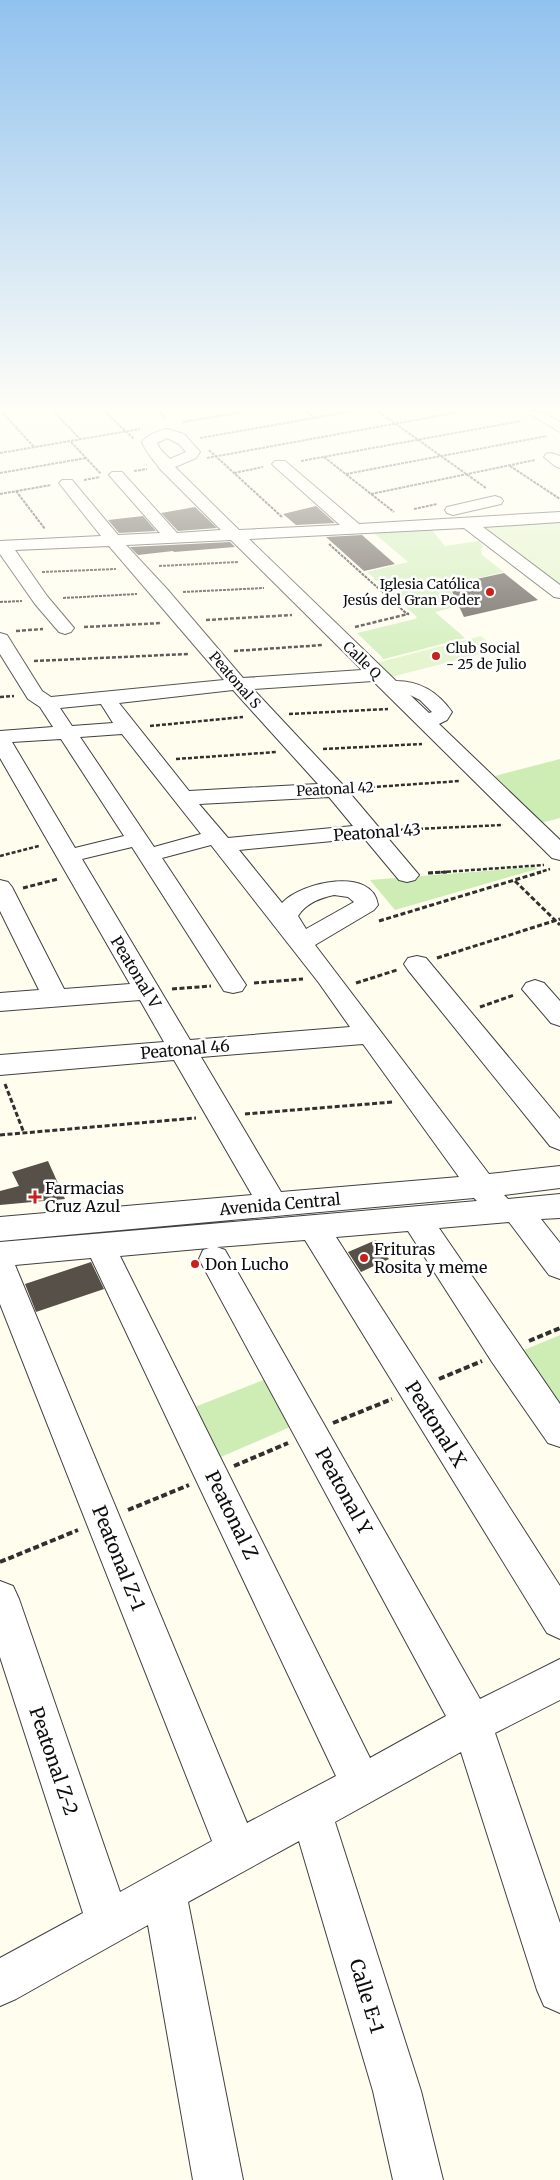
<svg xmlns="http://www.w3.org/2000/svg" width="560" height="2180" font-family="Merriweather,serif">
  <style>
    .green { fill: #cdedb5 }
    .pitch { fill: #e0f3c7 }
    .building { fill: #575049 }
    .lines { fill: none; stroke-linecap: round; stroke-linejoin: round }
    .minor-casing { stroke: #414141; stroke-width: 2 }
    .path-far3 { stroke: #303030; stroke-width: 2; stroke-dasharray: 3 1; stroke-linecap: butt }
    .path-far2 { stroke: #303030; stroke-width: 2.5; stroke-dasharray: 4 2; stroke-linecap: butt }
    .path-far1 { stroke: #303030; stroke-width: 3; stroke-dasharray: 5 2.5; stroke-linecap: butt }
    .path { stroke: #303030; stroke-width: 4; stroke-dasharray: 6 3; stroke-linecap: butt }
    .minor { fill: #fff; fill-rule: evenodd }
    .poi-dot { fill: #c8211b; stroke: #fff; stroke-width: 2 }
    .labels { text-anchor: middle; stroke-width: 5; stroke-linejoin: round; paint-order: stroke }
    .far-poi-label { font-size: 14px; fill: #0e0e0e; stroke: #fff; text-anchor: end }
    .far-street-label { font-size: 14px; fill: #0e0e0e; stroke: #fff }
    .street-label { font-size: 16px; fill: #0e0e0e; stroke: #fff }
    .poi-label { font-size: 16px; fill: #0e0e0e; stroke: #fff; text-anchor: start }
    .near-street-label { font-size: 19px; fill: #0e0e0e; stroke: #fff }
  </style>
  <rect width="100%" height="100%" fill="#fffdee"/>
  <path class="green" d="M 431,529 L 445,546 L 479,541 L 483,546 L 481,551 L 482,555 L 504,572 L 448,585 L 458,606 L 435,612 L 465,638 L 384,659 L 357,633 L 415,619 L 417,617 L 367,572 L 408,562 L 374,533 Z
    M 560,759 L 560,818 L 541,823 L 495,776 Z
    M 535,867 L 537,869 L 395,910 L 370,880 Z
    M 560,1335 L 560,1421 L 517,1353 Z
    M 266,1379 L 290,1427 L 214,1460 L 187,1410 Z"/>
  <path class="pitch" d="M 560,522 L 560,590 L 483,529 L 489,526 Z
    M 481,636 L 497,650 L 391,677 L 376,663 Z"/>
  <path class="building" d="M 316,506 L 335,523 L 296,525 L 283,514 Z
    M 195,507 L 217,528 L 178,531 L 161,513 Z
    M 143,516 L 156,531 L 119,533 L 108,520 Z
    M 362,535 L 395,564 L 364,571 L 326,537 Z
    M 230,542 L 235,547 L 174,552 L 173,551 L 138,555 L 130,547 Z
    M 504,573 L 538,600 L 464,617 L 449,585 Z
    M 48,1161 L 65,1199 L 0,1205 L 0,1191 L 19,1186 L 12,1172 Z
    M 376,1240 L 389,1259 L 361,1272 L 348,1252 Z
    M 91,1262 L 104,1289 L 36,1312 L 25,1284 Z"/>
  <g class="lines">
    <g class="minor-casing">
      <path id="minor" d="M 526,412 L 543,412 L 560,422 L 560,432 Z
        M 167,429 L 184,434 L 200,452 L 196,458 L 175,467 L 239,530 L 340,525 L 275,467 L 272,464 L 275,461 L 285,461 L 359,524 L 560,512 L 560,522 L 483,527 L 560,585 L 560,598 L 554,597 L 464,528 L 249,539 L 396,681 C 420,681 438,692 452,712 L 447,720 L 439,724 L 560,840 L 560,860 L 552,858 L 373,681 L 253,689 L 343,785 L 419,875 L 415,880 L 407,882 L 399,880 L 364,838 L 239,850 L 282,903 C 301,882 373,866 378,905 L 374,910 L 315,945 L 489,1174 L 560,1166 L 560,1188 L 504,1195 L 508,1199 L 560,1194 L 560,1218 L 541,1219 L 560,1243 L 560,1279 L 549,1275 L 509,1222 L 439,1228 L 560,1404 L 560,1447 L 548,1443 L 492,1362 L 408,1231 L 336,1237 L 560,1586 L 560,1639 L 547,1633 L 305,1240 L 217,1247 L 225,1250 L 480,1699 L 560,1659 L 560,1700 L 495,1733 L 560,1923 L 560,2013 L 544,2006 L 537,1990 L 461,1752 L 335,1822 L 421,2091 L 443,2180 L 393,2180 L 373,2091 L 299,1841 L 188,1902 L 243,2180 L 193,2180 L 148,1925 L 16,1999 L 0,2006 L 0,1958 L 83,1913 L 0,1657 L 0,1581 L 13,1586 L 19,1599 L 120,1892 L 212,1841 L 0,1304 L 0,1242 L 477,1201 L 474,1198 L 0,1241 L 0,1217 L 252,1195 L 174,1060 L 0,1075 L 0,1055 L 164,1042 L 140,1000 L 0,1011 L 0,993 L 39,990 L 0,911 L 0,880 L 8,882 L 12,887 L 64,989 L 130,984 L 0,758 L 0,731 L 53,727 L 40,707 L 28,699 L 0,654 L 0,633 L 7,635 L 42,691 L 51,697 L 224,680 L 109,546 L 15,550 L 47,596 L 74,628 L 71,632 L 65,634 L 59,632 L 35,604 L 0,554 L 0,541 L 101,536 L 59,483 L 62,480 L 72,480 L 118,535 L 160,533 L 109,475 L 112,472 L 122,472 L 177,533 L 221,530 L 160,469 C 155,461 146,453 142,442 C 148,434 157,431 167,429 ZM 167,438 L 179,444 L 186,452 L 170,459 L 160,449 L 157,443 ZM 231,540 L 362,670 L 243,678 L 167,589 L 126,545 ZM 233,690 L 318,784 L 189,791 L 119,703 ZM 410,695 L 420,700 L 432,712 L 429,713 ZM 101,704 L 113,723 L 72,726 L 60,708 ZM 122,734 L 201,834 L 154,847 L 80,737 ZM 61,739 L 124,836 L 75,848 L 12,742 ZM 329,797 L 353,826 L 228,838 L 199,804 ZM 211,845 L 319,983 L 350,1027 L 190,1040 L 82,859 L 132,847 L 224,991 L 233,993 L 242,991 L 246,985 L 162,858 ZM 334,895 L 348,897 L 354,902 L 306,929 L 298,916 C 306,903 320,898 334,895 ZM 363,1044 L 459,1177 L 281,1192 L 201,1057 ZM 209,1248 L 203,1250 L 199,1259 L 446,1716 L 370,1758 L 120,1256 ZM 91,1258 L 336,1776 L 247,1823 L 15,1265 Z
        M 551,453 L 560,456 L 560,468 L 555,466 L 544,457 L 546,454 Z
        M 495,496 L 501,498 L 503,501 L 501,504 L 453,515 L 447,513 L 445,510 L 447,507 Z
        M 417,956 L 426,958 L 560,1119 L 560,1150 L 550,1146 L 408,970 L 404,964 L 408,958 Z
        M 535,980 L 544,983 L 560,1001 L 560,1026 L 551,1023 L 522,989 L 526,983 Z"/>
    </g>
    <path class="path-far3" d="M 2,412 L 34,447
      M 54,412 L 80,439
      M 105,412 L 134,439
      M 159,412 L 166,418
      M 307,412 L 315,418
      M 379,412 L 486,488
      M 183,422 L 242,412
      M 200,438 L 348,412
      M 71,442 L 101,474
      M 209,450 L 282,517
      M 0,453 L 140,429
      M 324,457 L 394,512
      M 207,458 L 459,412
      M 301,461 L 521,421
      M 510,466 L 560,499
      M 134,471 L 147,469
      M 0,473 L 86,458
      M 234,473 L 263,467
      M 346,474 L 547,436
      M 84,480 L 100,477
      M 16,491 L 45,529
      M 0,494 L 51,485
      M 371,494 L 535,460
      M 414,509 L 437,504
      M 329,544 L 407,614
      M 159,566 L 238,562
      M 42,572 L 116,569
      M 183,592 L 264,588
      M 63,598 L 137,594
      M 0,602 L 22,601"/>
    <path class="path-far2" d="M 206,620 L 292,615
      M 84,627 L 162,623
      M 355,627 L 408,614 L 407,613
      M 16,631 L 43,629
      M 234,651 L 323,645
      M 34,661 L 188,654
      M 0,697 L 14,696
      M 289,714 L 388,709
      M 150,726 L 243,717
      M 323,749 L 422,744
      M 176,759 L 277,752
      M 359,788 L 460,781
      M 395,830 L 503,825
      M 0,856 L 39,846
      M 429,873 L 544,865
      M 537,873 L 550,869"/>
    <path class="path-far1" d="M 428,873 L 447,872
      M 515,881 L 560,925
      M 23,888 L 58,879
      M 379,921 L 541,872
      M 437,958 L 560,919
      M 254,983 L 303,979
      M 356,983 L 397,970
      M 172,989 L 211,986
      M 480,1007 L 514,995
      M 5,1084 L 24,1133
      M 245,1114 L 393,1102
      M 0,1135 L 196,1118"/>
    <path class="path" d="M 529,1341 L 560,1328
      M 439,1379 L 482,1361
      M 333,1423 L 392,1399
      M 234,1466 L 288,1443
      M 128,1510 L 189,1485
      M 0,1562 L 78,1530"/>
    <use href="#minor" class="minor"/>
  </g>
  <linearGradient id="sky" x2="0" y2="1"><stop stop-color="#91c2ef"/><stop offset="0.57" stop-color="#fffef7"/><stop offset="1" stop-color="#fffef7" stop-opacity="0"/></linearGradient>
  <rect width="560" height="717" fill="url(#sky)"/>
  <g class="poi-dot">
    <circle cx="490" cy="592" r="5"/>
    <circle cx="436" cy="656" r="5"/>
    <path d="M32.5 1189.5h5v5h5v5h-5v5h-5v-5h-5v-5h5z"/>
    <circle cx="364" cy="1258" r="5"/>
    <circle cx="195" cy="1264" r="5"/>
  </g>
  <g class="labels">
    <g class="far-poi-label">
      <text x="480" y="589">Iglesia Católica<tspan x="480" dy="16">Jesús del Gran Poder</tspan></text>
      <text x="446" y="653" text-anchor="start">Club Social<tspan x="446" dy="16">- 25 de Julio</tspan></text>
    </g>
    <g class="far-street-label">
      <text transform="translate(362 660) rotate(44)" y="5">Calle Q</text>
      <text transform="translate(235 680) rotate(49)" y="5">Peatonal S</text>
      <text transform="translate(335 789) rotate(-3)" y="5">Peatonal 42</text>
    </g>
    <g class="street-label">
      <text transform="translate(377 832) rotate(-4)" y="6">Peatonal 43</text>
      <text transform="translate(136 972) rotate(59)" y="6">Peatonal V</text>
      <text transform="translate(185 1049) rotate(-5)" y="6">Peatonal 46</text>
      <text transform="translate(280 1204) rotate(-5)" y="6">Avenida Central</text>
    </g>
    <g class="poi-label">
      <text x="45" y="1194">Farmacias<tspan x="45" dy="18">Cruz Azul</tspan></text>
      <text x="374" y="1255">Frituras<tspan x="374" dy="18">Rosita y meme</tspan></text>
      <text x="205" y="1270">Don Lucho</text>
    </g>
    <g class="near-street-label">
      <text transform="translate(436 1424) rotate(58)" y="7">Peatonal X</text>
      <text transform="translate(344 1491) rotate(61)" y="7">Peatonal Y</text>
      <text transform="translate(232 1515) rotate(64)" y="7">Peatonal Z</text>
      <text transform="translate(119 1558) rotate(68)" y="7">Peatonal Z-1</text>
      <text transform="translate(54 1761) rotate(71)" y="7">Peatonal Z-2</text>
      <text transform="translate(367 1996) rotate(73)" y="7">Calle E-1</text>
    </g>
  </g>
</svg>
